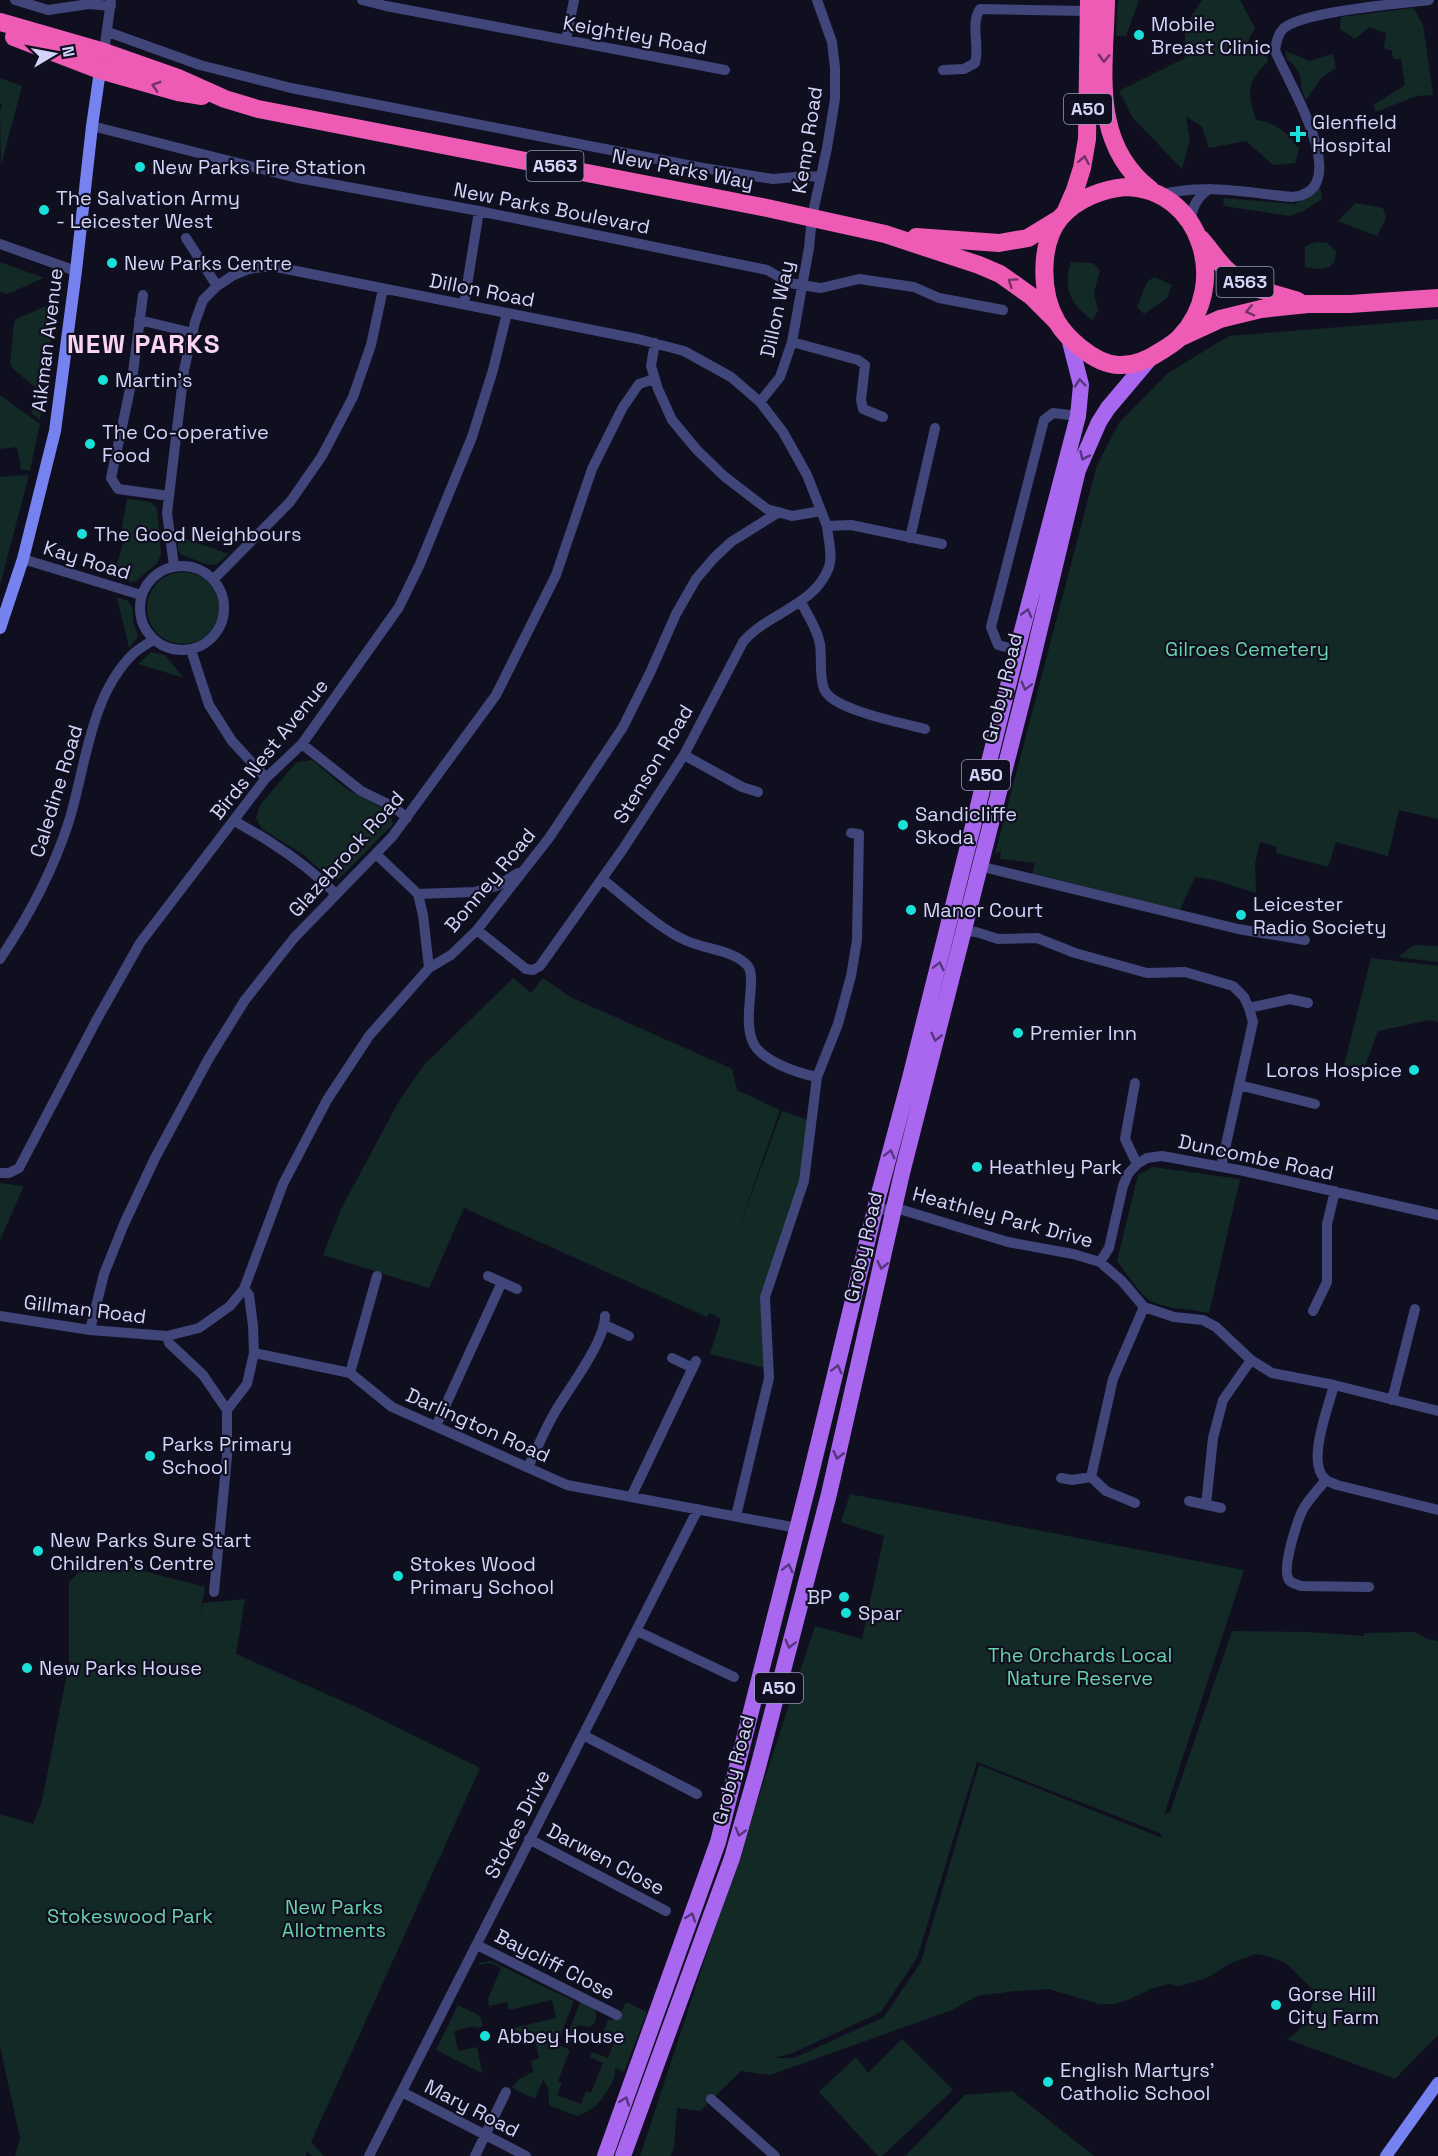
<svg xmlns="http://www.w3.org/2000/svg" width="1438" height="2156" font-family="'Space Grotesk',sans-serif">
  <style>
    .green { fill: #132926; fill-rule: evenodd }
    .lines { fill: none; stroke-linecap: round; stroke-linejoin: round }
    .street { stroke: #40457a; stroke-width: 10 }
    .secondary { stroke: #7582f0; stroke-width: 12 }
    .primary { stroke: #a966ee; stroke-width: 16 }
    .highway { stroke: #ed5bb5; stroke-width: 18 }
    .oneway { stroke: #733163 }
    .oneway2 { stroke: #55367d }
    .poi-dot { fill: #19e1da; stroke: #100f20; stroke-width: 2 }
    .labels { text-anchor: middle; stroke-width: 4.5; stroke-linejoin: round; paint-order: stroke }
    .shield { fill: #100f20; stroke: #9899b9; stroke-width: 1.5 }
    .shield-label { font-size: 18px; font-weight: bold; fill: #d3d4fa }
    .poi-label { font-size: 20px; fill: #d3d4fa; stroke: #100f20; text-anchor: start }
    .street-label { font-size: 20px; fill: #d3d4fa; stroke: #100f20 }
    .park-label { font-size: 20px; fill: #67d2a9; stroke: #100f20 }
    .district-label { font-size: 26px; font-weight: bold; letter-spacing: 1.5px; fill: #fad5f2; stroke: #100f20 }
  </style>
  <rect width="100%" height="100%" fill="#100f20"/>
  <path class="green" d="M 1118,0 L 1139,0 L 1126,36 L 1116,36 Z
    M 1202,0 L 1240,0 L 1255,28 L 1248,41 L 1266,51 L 1268,61 C 1246,84 1247,90 1256,120 C 1277,123 1287,132 1299,149 L 1295,163 L 1273,165 L 1246,141 L 1209,148 L 1202,127 L 1186,116 L 1190,140 L 1182,169 L 1133,118 L 1119,91 L 1185,58 L 1185,27 Z
    M 1413,8 L 1423,24 L 1433,95 L 1416,96 L 1376,112 L 1373,105 L 1405,85 L 1401,59 L 1393,59 L 1392,51 L 1384,48 L 1386,33 L 1369,27 L 1355,39 L 1340,29 L 1341,17 Z
    M 1285,51 L 1309,61 L 1333,54 L 1336,68 L 1322,77 L 1306,100 L 1301,88 L 1301,77 L 1295,66 L 1287,59 Z
    M 0,78 L 22,86 L 1,165 L 0,110 L 2,104 L 0,103 Z
    M 1320,187 L 1322,199 L 1305,210 L 1290,216 L 1224,206 L 1223,198 L 1295,204 Z
    M 1356,203 L 1383,208 L 1386,218 L 1377,236 L 1338,221 Z
    M 1316,242 L 1327,243 L 1336,251 L 1335,260 L 1330,267 L 1317,269 L 1305,267 L 1305,246 Z
    M 0,262 L 44,278 L 7,294 L 0,292 Z
    M 1071,262 L 1093,263 L 1100,270 L 1094,293 L 1098,311 L 1092,320 C 1071,304 1062,289 1071,262 Z
    M 1154,277 L 1172,285 L 1167,298 L 1144,314 L 1137,307 L 1147,282 Z
    M 58,291 L 40,420 L 31,413 L 42,397 L 42,393 L 12,368 L 10,363 L 14,323 L 16,319 L 53,303 L 52,293 Z
    M 1438,319 L 1438,819 L 1399,810 L 1388,856 L 1336,842 L 1328,867 L 1276,853 L 1277,847 L 1260,842 L 1255,864 L 1256,893 L 1214,880 L 1195,877 L 1180,910 L 1032,874 L 1035,863 L 1000,859 L 1001,851 L 995,854 L 1097,465 L 1119,423 L 1168,373 L 1229,336 Z
    M 0,395 L 40,424 L 30,470 L 21,470 L 17,447 L 0,449 Z
    M 29,475 L 0,585 L 0,477 Z
    M 127,499 L 150,502 L 157,508 L 161,554 L 157,563 L 136,581 L 130,582 L 113,577 L 126,534 L 121,532 Z
    M 177,536 L 229,554 L 216,565 L 206,564 L 182,555 L 178,551 Z
    M147 608a36 36 0 1 1 72 0a36 36 0 1 1-72 0Z
    M 117,597 L 128,601 L 133,610 L 133,621 L 138,636 L 129,648 Z
    M 151,652 L 165,655 L 184,678 L 138,664 Z
    M 312,760 L 348,790 L 386,810 L 390,814 L 393,824 L 339,879 L 328,877 L 304,855 L 262,829 L 256,818 L 260,805 L 293,766 L 298,762 Z
    M 1414,945 L 1438,946 L 1438,962 L 1398,957 Z
    M 1371,958 L 1438,966 L 1438,1022 L 1429,1020 L 1378,1031 L 1364,1068 L 1344,1065 Z
    M 513,978 L 531,993 L 543,978 L 570,997 L 732,1069 L 737,1090 L 780,1110 L 734,1241 L 782,1111 L 808,1120 L 807,1168 L 766,1294 L 769,1369 L 710,1354 L 721,1319 L 709,1313 L 707,1317 L 464,1208 L 429,1288 L 323,1255 L 341,1209 L 399,1101 L 424,1065 Z
    M 1153,1167 L 1240,1179 L 1209,1313 C 1189,1308 1165,1310 1148,1299 C 1140,1294 1124,1270 1117,1261 L 1138,1175 Z
    M 0,1183 L 22,1186 L 23,1188 L 0,1240 Z
    M 850,1494 L 1244,1570 L 1164,1815 L 1170,1812 L 1232,1631 L 1307,1632 L 1364,1636 L 1364,1633 L 1414,1632 L 1428,1639 L 1438,1641 L 1438,2035 L 1395,2079 L 1287,2039 L 1297,2032 L 1307,2019 L 1313,2003 L 1311,1988 L 1286,1963 L 1267,1956 L 1255,1954 L 1227,1965 L 1207,1978 L 1179,1986 L 1169,1984 L 1153,1988 L 1128,2000 L 1113,2004 L 1099,2004 L 1049,1989 L 1015,1991 L 977,1996 L 952,2010 L 770,2075 L 741,2071 L 700,2111 L 677,2108 L 674,2148 L 670,2156 L 640,2156 L 815,1626 L 862,1639 L 884,1536 L 841,1522 ZM 977,1762 L 1160,1833 L 1162,1838 L 979,1765 L 921,1962 L 884,2017 L 794,2058 L 774,2058 L 793,2053 L 881,2012 L 917,1958 Z
    M 93,1558 L 205,1587 L 200,1615 L 203,1603 L 245,1599 L 236,1654 L 358,1708 L 480,1768 L 311,2142 L 324,2156 L 312,2156 L 306,2151 L 306,2156 L 15,2156 L 20,2138 L 0,2046 L 0,1814 L 33,1824 L 42,1801 L 69,1663 L 69,1582 Z
    M 491,1961 L 574,2001 L 557,2044 L 570,2050 L 558,2081 L 562,2083 L 557,2095 L 581,2104 L 586,2091 L 591,2093 L 603,2063 L 590,2057 L 592,2052 L 608,2058 L 615,2039 L 603,2033 L 608,2020 L 617,2019 L 626,2002 L 647,2012 L 624,2072 L 615,2068 C 616,2079 612,2083 607,2091 C 598,2106 593,2109 577,2116 L 549,2105 L 548,2088 L 543,2080 L 535,2099 L 512,2088 L 519,2079 L 533,2072 L 531,2061 L 539,2058 L 535,2040 L 517,2043 L 514,2028 L 556,2018 L 552,2000 L 509,2010 L 507,2002 L 489,2006 L 488,1999 L 501,1968 L 491,1963 L 478,1965 L 479,1963 Z
    M 580,2002 L 594,2009 C 598,2015 597,2024 589,2027 L 578,2025 L 570,2044 L 565,2042 Z
    M 458,2005 L 480,2016 L 483,2026 L 476,2028 L 475,2026 L 454,2031 L 458,2051 L 477,2047 L 482,2073 L 436,2050 Z
    M 902,2039 L 953,2090 L 882,2156 L 878,2156 L 819,2092 L 856,2057 L 868,2073 Z
    M 1012,2091 L 1094,2156 L 905,2156 L 965,2095 Z"/>
  <g class="lines">
    <path class="street" d="M 15,0 L 48,10 L 89,4 L 111,6
      M 362,0 L 386,6 L 725,70
      M 108,32 L 200,65 L 291,88 L 703,168 L 773,179 L 807,176 L 820,177
      M 566,40 L 574,0
      M 104,52 L 111,0
      M 943,70 L 964,69 L 975,63 C 980,45 970,24 980,9 L 1088,11
      M 92,126 L 293,177 L 479,211 L 767,270 L 790,283 L 801,285 L 821,288 L 859,279 L 914,287 L 939,298 L 1003,310
      M 1160,195 C 1203,183 1249,193 1292,197 C 1358,191 1285,78 1275,50 C 1276,43 1278,34 1283,29 C 1302,11 1400,4 1429,0
      M 1191,223 C 1191,208 1197,197 1209,189
      M 186,238 L 217,286
      M 0,244 L 76,271
      M 143,295 L 132,380 L 111,478 L 118,489 L 169,496
      M 464,304 L 479,211
      M 139,320 L 193,333
      M 792,342 L 858,360 L 865,365 L 861,400 L 863,409 L 883,417
      M 655,343 L 651,366 L 658,389 L 672,420 L 697,450 L 725,477 L 767,509 L 792,516 L 821,511
      M 760,402 L 780,377 L 792,342 L 809,248 L 812,217 L 827,148 L 835,99 L 835,68 L 832,42 L 817,0
      M 910,538 L 935,428
      M 23,559 L 141,595
      M140 608a42 42 0 1 1 84 0a42 42 0 1 1-84 0Z
      M 174,566 L 167,513 L 184,370 L 195,322 L 203,300 L 217,286 L 232,276 L 249,269 L 271,266 L 638,339 L 684,351 L 731,377 L 760,402 L 783,432 L 807,475 L 827,526 L 851,525 L 942,544
      M 213,580 L 290,502 L 322,456 L 353,397 L 371,345 L 383,289
      M 801,602 C 808,616 817,628 820,644 C 822,658 819,675 824,689 C 832,710 903,723 925,729
      M 191,650 L 209,705 L 232,741 L 266,778
      M 1017,650 L 998,645 L 991,627 L 1044,420 L 1053,413 L 1078,416
      M 302,744 L 361,791 L 394,807 L 407,818
      M 684,755 L 742,787 L 758,792
      M 234,820 C 246,829 259,834 270,842 C 294,857 316,874 336,894
      M 376,854 L 418,894 L 474,892 L 497,886 L 518,873
      M 979,866 L 1238,929 L 1305,940
      M 602,879 C 627,898 659,929 687,941 C 705,949 731,950 746,964 C 752,969 751,978 751,985 C 750,1003 746,1024 752,1040 C 759,1061 798,1073 817,1077
      M 418,894 L 423,915 L 429,968
      M 477,930 L 526,969 L 533,970 L 540,966 L 623,849 L 684,755 L 743,642 C 767,613 815,606 829,567 C 833,556 828,538 827,526
      M 963,931 L 976,932 L 998,939 L 1037,938 L 1075,953 L 1147,973 L 1185,972 L 1233,986 L 1244,997 L 1249,1008 L 1253,1022 L 1221,1167
      M 0,959 C 29,916 53,871 69,821 C 86,766 90,695 134,653 C 140,648 147,644 153,640
      M 1249,1008 L 1290,999 L 1308,1003
      M 1135,1083 L 1125,1139 L 1137,1164
      M 1239,1085 L 1315,1104
      M 0,1173 L 9,1173 L 19,1168 L 96,1021 L 140,943 L 266,778 L 302,744 L 399,607 L 420,564 L 472,437 L 493,370 L 507,313
      M 874,1211 L 896,1208 L 1008,1242 L 1073,1254 L 1100,1262 L 1122,1281 L 1144,1307 L 1174,1317 L 1203,1320 L 1216,1327 L 1251,1360 L 1272,1373 L 1334,1385 L 1438,1411
      M 1100,1262 L 1109,1248 L 1123,1186 L 1128,1174 L 1137,1164 L 1147,1158 L 1162,1156 L 1244,1171 L 1438,1215
      M 488,1276 L 517,1289
      M 1313,1311 L 1327,1282 L 1327,1224 L 1335,1191
      M 0,1316 L 90,1330 L 167,1336 L 199,1328 L 230,1306 L 244,1289 L 283,1184 L 327,1100 L 369,1036 L 429,968 L 451,955 L 477,930 L 549,838 L 623,727 L 650,673 L 676,614 L 696,579 L 714,558 L 731,542 L 779,512
      M 605,1325 L 629,1336
      M 90,1330 L 104,1274 L 124,1224 L 155,1158 L 209,1058 L 245,1000 L 294,938 L 392,837 L 496,695 L 556,575 L 592,469 L 623,407 L 639,384 L 654,379
      M 167,1336 L 169,1343 L 203,1375 L 227,1410
      M 254,1353 L 350,1373 L 392,1407 L 567,1485 L 797,1528
      M 672,1358 L 693,1368
      M 350,1373 L 377,1276
      M 1334,1385 C 1329,1406 1306,1462 1325,1479 C 1328,1482 1333,1483 1337,1485 L 1438,1510
      M 1392,1400 L 1415,1309
      M 436,1426 L 502,1282
      M 528,1467 C 537,1449 545,1429 555,1412 C 569,1388 605,1342 605,1316
      M 1091,1477 L 1113,1379 L 1144,1307
      M 1091,1477 L 1106,1491 L 1135,1503
      M 1061,1478 L 1072,1480 L 1091,1477
      M 1326,1480 C 1319,1488 1311,1497 1305,1506 C 1298,1517 1281,1569 1289,1580 C 1292,1584 1297,1584 1301,1586 L 1369,1587
      M 631,1497 L 696,1361
      M 1189,1501 L 1221,1508
      M 1206,1505 L 1213,1438 L 1223,1400 L 1251,1360
      M 736,1516 L 769,1378 L 765,1297 L 804,1181 L 817,1077 L 838,1024 L 851,976 L 857,940 L 859,834 L 851,833
      M 214,1592 L 227,1456 L 227,1410 L 247,1384 L 254,1353 L 253,1326 L 249,1295 L 244,1289
      M 637,1631 L 734,1677
      M 583,1735 L 697,1794
      M 529,1839 L 666,1911
      M 477,1945 L 617,2015
      M 402,2092 L 526,2156
      M 711,2099 L 775,2156
      M 369,2156 L 698,1509
      M 475,2156 L 506,2092"/>
    <path class="secondary" d="M 0,628 L 23,559 L 55,431 L 76,271 L 92,126 L 101,64
      M 1386,2156 L 1438,2083"/>
    <path class="primary" d="M 605,2156 L 718,1842 L 809,1482 L 877,1201 L 910,1078 L 1017,650 L 1078,416 L 1081,385 L 1069,338
      M 623,2156 L 732,1858 L 757,1771 L 829,1494 L 902,1173 L 1029,674 L 1078,470 L 1099,422 L 1108,408 L 1152,356"/>
    <path class="highway" d="M 1106,0 C 1105,68 1089,143 1151,190
      M 0,22 L 104,52 L 178,78 L 225,99 L 258,109 L 767,208 L 885,234 L 979,265 L 1000,274 L 1031,296 L 1056,321
      M 14,37 L 100,70 L 178,92 L 202,96
      M 1126,187 C 1202,189 1230,286 1180,337 C 1175,343 1167,347 1161,351 C 1149,359 1133,366 1118,365 C 1104,364 1092,357 1081,348 C 1072,341 1063,332 1057,322 C 1040,293 1039,243 1061,217 C 1077,199 1102,189 1126,187 Z
      M 1065,213 L 1075,190 L 1082,168 L 1087,139 L 1089,0
      M 916,237 L 999,243 L 1028,238 L 1059,219
      M 1201,239 C 1209,248 1216,259 1225,268 C 1245,288 1272,293 1298,301
      M 1181,337 L 1220,319 L 1261,309 L 1308,304 L 1350,304 L 1438,298"/>
  </g>
  <defs><path id="oneway-chevron" d="M-2-3.5L2.5 0L-2 3.5" fill="none" stroke-width="1.6" stroke-linecap="round" stroke-linejoin="round" transform="scale(1.5)"/></defs>
  <g class="oneway">
    <use href="#oneway-chevron" transform="translate(1104 58) rotate(92)"/>
    <use href="#oneway-chevron" transform="translate(156 86) rotate(-163)"/>
    <use href="#oneway-chevron" transform="translate(1084 160) rotate(-79)"/>
    <use href="#oneway-chevron" transform="translate(1012 282) rotate(-145)"/>
    <use href="#oneway-chevron" transform="translate(1250 311) rotate(167)"/>
  </g>
  <g class="oneway2">
    <use href="#oneway-chevron" transform="translate(1080 383) rotate(-95)"/>
    <use href="#oneway-chevron" transform="translate(1084 456) rotate(114)"/>
    <use href="#oneway-chevron" transform="translate(1027 613) rotate(-75)"/>
    <use href="#oneway-chevron" transform="translate(1026 686) rotate(104)"/>
    <use href="#oneway-chevron" transform="translate(939 966) rotate(-76)"/>
    <use href="#oneway-chevron" transform="translate(936 1037) rotate(104)"/>
    <use href="#oneway-chevron" transform="translate(890 1154) rotate(-76)"/>
    <use href="#oneway-chevron" transform="translate(882 1265) rotate(103)"/>
    <use href="#oneway-chevron" transform="translate(837 1369) rotate(-76)"/>
    <use href="#oneway-chevron" transform="translate(838 1455) rotate(103)"/>
    <use href="#oneway-chevron" transform="translate(788 1568) rotate(-76)"/>
    <use href="#oneway-chevron" transform="translate(790 1644) rotate(104)"/>
    <use href="#oneway-chevron" transform="translate(740 1832) rotate(106)"/>
    <use href="#oneway-chevron" transform="translate(691 1917) rotate(-70)"/>
    <use href="#oneway-chevron" transform="translate(625 2101) rotate(-70)"/>
  </g>
  <g class="poi-dot">
    <circle cx="1139" cy="35" r="6"/>
    <path d="M1295 125h6v6h6v6h-6v6h-6v-6h-6v-6h6z"/>
    <circle cx="140" cy="167" r="6"/>
    <circle cx="44" cy="210" r="6"/>
    <circle cx="112" cy="263" r="6"/>
    <circle cx="103" cy="380" r="6"/>
    <circle cx="90" cy="444" r="6"/>
    <circle cx="82" cy="534" r="6"/>
    <circle cx="903" cy="825" r="6"/>
    <circle cx="911" cy="910" r="6"/>
    <circle cx="1241" cy="915" r="6"/>
    <circle cx="1018" cy="1033" r="6"/>
    <circle cx="1414" cy="1070" r="6"/>
    <circle cx="977" cy="1167" r="6"/>
    <circle cx="150" cy="1456" r="6"/>
    <circle cx="38" cy="1551" r="6"/>
    <circle cx="398" cy="1576" r="6"/>
    <circle cx="844" cy="1597" r="6"/>
    <circle cx="846" cy="1613" r="6"/>
    <circle cx="27" cy="1668" r="6"/>
    <circle cx="1276" cy="2005" r="6"/>
    <circle cx="485" cy="2036" r="6"/>
    <circle cx="1048" cy="2082" r="6"/>
  </g>
  <g class="labels">
    <g class="shield">
      <rect x="1064" y="94" width="48" height="30" rx="4.5"/>
      <rect x="526.5" y="151" width="57" height="30" rx="4.5"/>
      <rect x="1216.5" y="267" width="57" height="30" rx="4.5"/>
      <rect x="962" y="760" width="48" height="30" rx="4.5"/>
      <rect x="755" y="1673" width="48" height="30" rx="4.5"/>
    </g>
    <g class="shield-label">
      <text x="1088" y="115">A50</text>
      <text x="555" y="172">A563</text>
      <text x="1245" y="288">A563</text>
      <text x="986" y="781">A50</text>
      <text x="779" y="1694">A50</text>
    </g>
    <g class="poi-label">
      <text x="1151" y="31">Mobile<tspan x="1151" dy="23">Breast Clinic</tspan></text>
      <text x="1312" y="129">Glenfield<tspan x="1312" dy="23">Hospital</tspan></text>
      <text x="152" y="174">New Parks Fire Station</text>
      <text x="56" y="205">The Salvation Army<tspan x="56" dy="23">- Leicester West</tspan></text>
      <text x="124" y="270">New Parks Centre</text>
      <text x="115" y="387">Martin's</text>
      <text x="102" y="439">The Co-operative<tspan x="102" dy="23">Food</tspan></text>
      <text x="94" y="541">The Good Neighbours</text>
      <text x="915" y="821">Sandicliffe<tspan x="915" dy="23">Skoda</tspan></text>
      <text x="1253" y="911">Leicester<tspan x="1253" dy="23">Radio Society</tspan></text>
      <text x="923" y="917">Manor Court</text>
      <text x="1030" y="1040">Premier Inn</text>
      <text x="1402" y="1077" text-anchor="end">Loros Hospice</text>
      <text x="989" y="1174">Heathley Park</text>
      <text x="162" y="1451">Parks Primary<tspan x="162" dy="23">School</tspan></text>
      <text x="50" y="1547">New Parks Sure Start<tspan x="50" dy="23">Children's Centre</tspan></text>
      <text x="410" y="1571">Stokes Wood<tspan x="410" dy="23">Primary School</tspan></text>
      <text x="832" y="1604" text-anchor="end">BP</text>
      <text x="858" y="1620">Spar</text>
      <text x="39" y="1675">New Parks House</text>
      <text x="1288" y="2001">Gorse Hill<tspan x="1288" dy="23">City Farm</tspan></text>
      <text x="497" y="2043">Abbey House</text>
      <text x="1060" y="2077">English Martyrs'<tspan x="1060" dy="23">Catholic School</tspan></text>
    </g>
    <g class="street-label">
      <text transform="translate(635 35) rotate(10)" y="7">Keightley Road</text>
      <text transform="translate(807 140) rotate(-81)" y="7">Kemp Road</text>
      <text transform="translate(683 169) rotate(11)" y="7">New Parks Way</text>
      <text transform="translate(552 208) rotate(11)" y="7">New Parks Boulevard</text>
      <text transform="translate(482 290) rotate(11)" y="7">Dillon Road</text>
      <text transform="translate(777 309) rotate(-78)" y="7">Dillon Way</text>
      <text transform="translate(47 340) rotate(-83)" y="7">Aikman Avenue</text>
      <text transform="translate(87 560) rotate(17)" y="7">Kay Road</text>
      <text transform="translate(1002 688) rotate(-76)" y="7">Groby Road</text>
      <text transform="translate(269 749) rotate(-51)" y="7">Birds Nest Avenue</text>
      <text transform="translate(653 764) rotate(-59)" y="7">Stenson Road</text>
      <text transform="translate(56 791) rotate(-73)" y="7">Caledine Road</text>
      <text transform="translate(346 854) rotate(-48)" y="7">Glazebrook Road</text>
      <text transform="translate(490 880) rotate(-50)" y="7">Bonney Road</text>
      <text transform="translate(1256 1157) rotate(12)" y="7">Duncombe Road</text>
      <text transform="translate(1003 1217) rotate(15)" y="7">Heathley Park Drive</text>
      <text transform="translate(863 1247) rotate(-77)" y="7">Groby Road</text>
      <text transform="translate(85 1309) rotate(7)" y="7">Gillman Road</text>
      <text transform="translate(478 1425) rotate(24)" y="7">Darlington Road</text>
      <text transform="translate(733 1770) rotate(-75)" y="7">Groby Road</text>
      <text transform="translate(517 1824) rotate(-63)" y="7">Stokes Drive</text>
      <text transform="translate(606 1859) rotate(28)" y="7">Darwen Close</text>
      <text transform="translate(555 1964) rotate(27)" y="7">Baycliff Close</text>
      <text transform="translate(472 2108) rotate(27)" y="7">Mary Road</text>
    </g>
    <g class="park-label">
      <text x="1247" y="656">Gilroes Cemetery</text>
      <text x="1080" y="1662">The Orchards Local<tspan x="1080" dy="23">Nature Reserve</tspan></text>
      <text x="334" y="1914">New Parks<tspan x="334" dy="23">Allotments</tspan></text>
      <text x="130" y="1923">Stokeswood Park</text>
    </g>
    <g class="district-label">
      <text x="144" y="353">NEW PARKS</text>
    </g>
  </g>
  <g transform="translate(54 54) rotate(80)" stroke="#100f20" stroke-width="4.5" paint-order="stroke">
  <path d="M0-4.5L10 22L0 15L-10 22Z" fill="#d3d4fa"/>
  <text y="-9" font-size="16" font-weight="bold" text-anchor="middle" fill="#d3d4fa">N</text>
  </g>
</svg>
